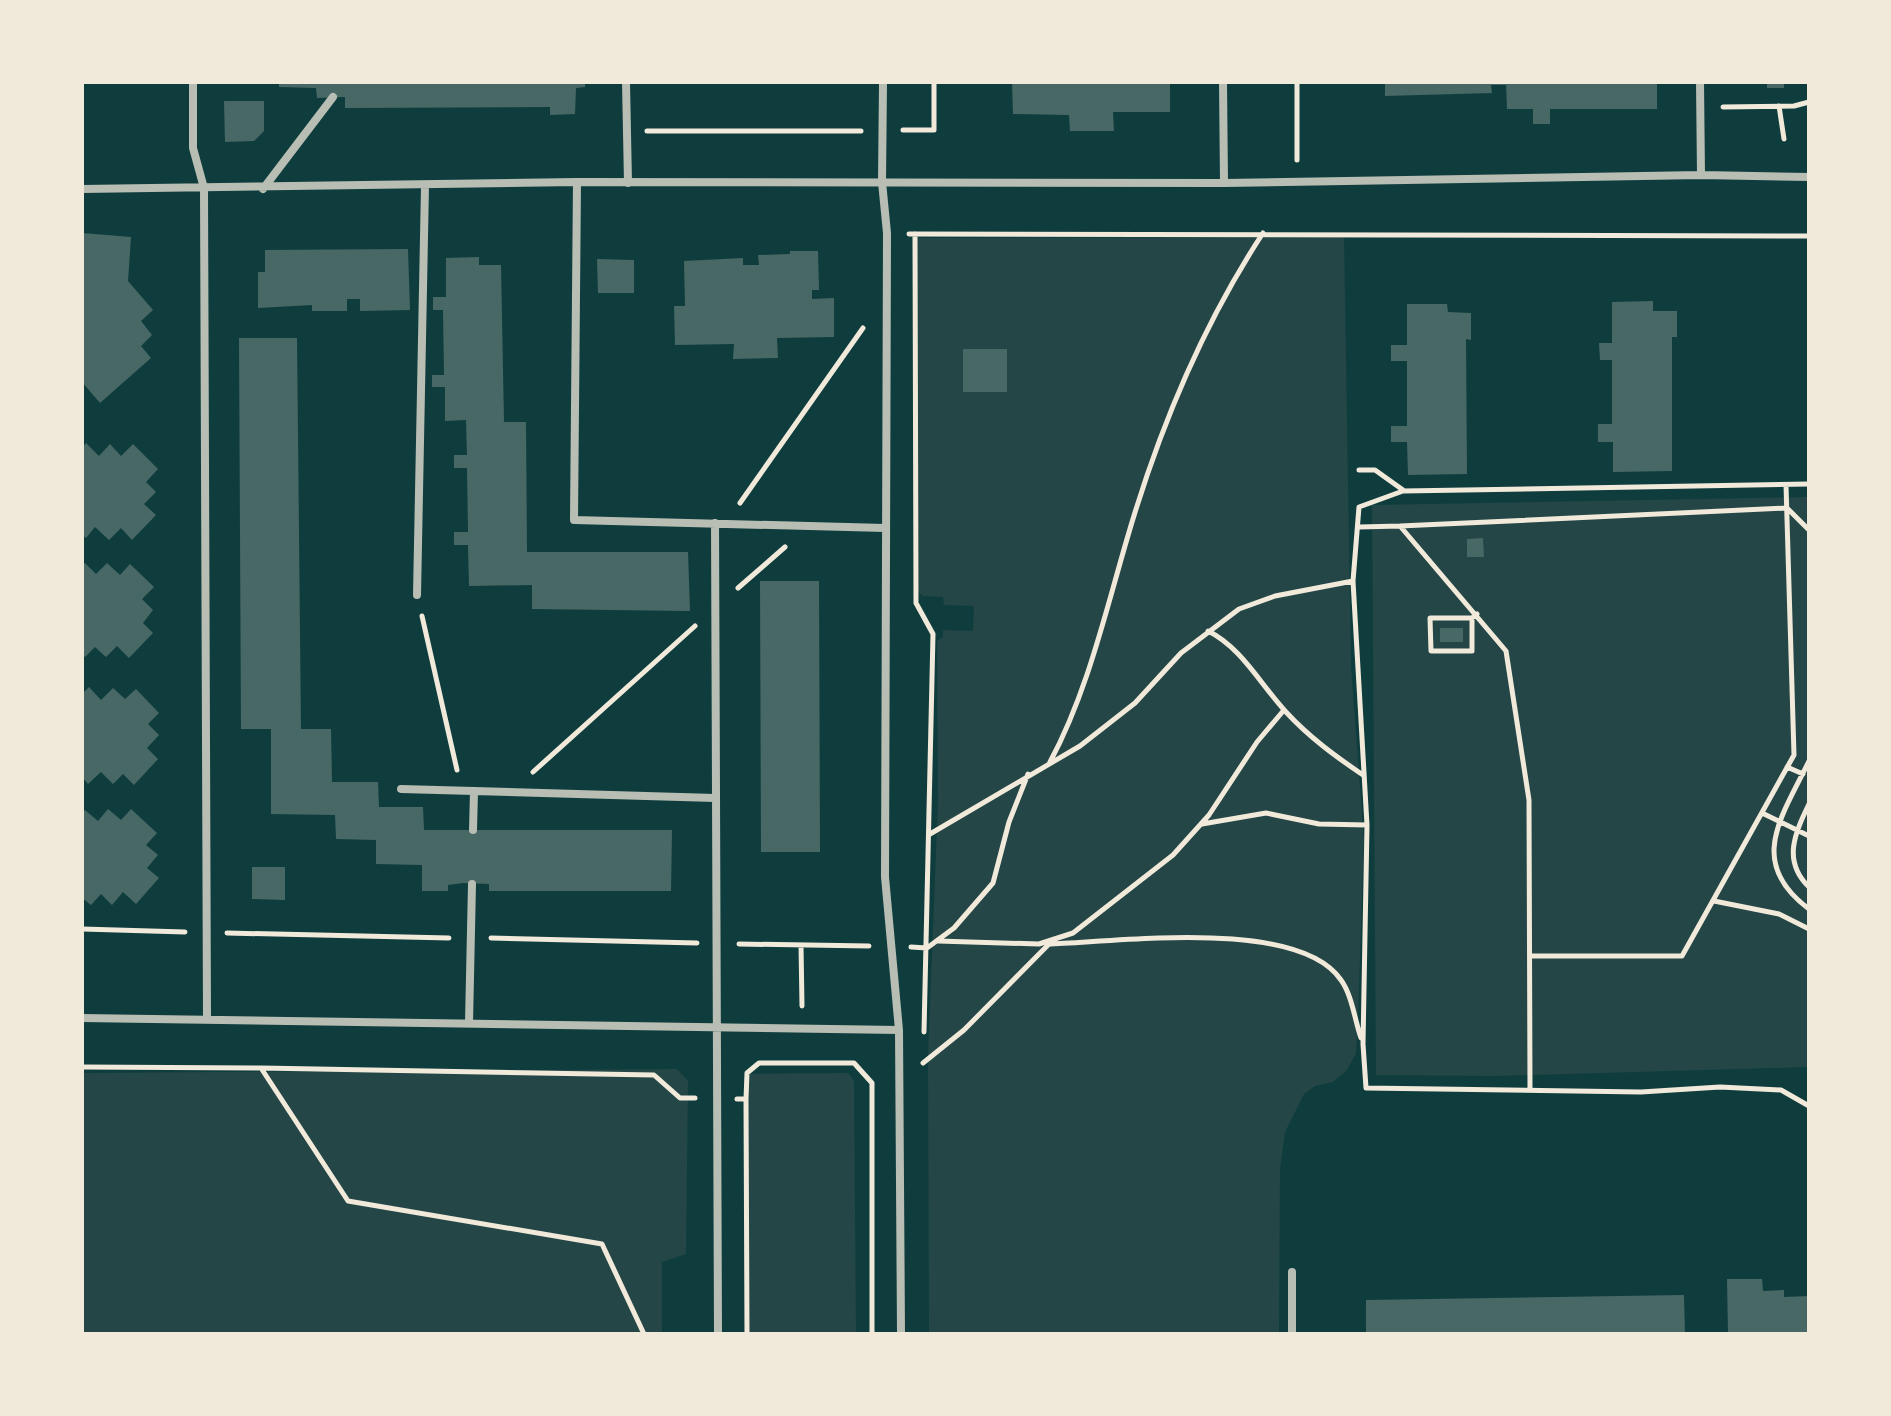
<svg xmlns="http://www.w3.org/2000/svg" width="1891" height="1416" font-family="Arial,sans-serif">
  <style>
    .green { fill: #244646 }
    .building { fill: #486865 }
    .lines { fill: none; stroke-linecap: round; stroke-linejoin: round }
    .path { stroke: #f1e9da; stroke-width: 5 }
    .minor { stroke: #b8beb3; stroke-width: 8 }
  </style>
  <rect width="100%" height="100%" fill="#0f3d3e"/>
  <path class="green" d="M 1344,237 L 1351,667 L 1364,839 L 1358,1018 L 1356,1053 L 1347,1070 L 1333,1082 L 1315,1086 L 1304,1094 L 1285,1132 L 1280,1169 L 1279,1334 L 929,1334 L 928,1055 L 938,803 L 937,641 L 943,637 L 943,630 L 973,631 L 974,606 L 944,605 L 943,597 L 923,596 L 918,592 L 917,238 Z
    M 1809,497 L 1809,1067 L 1495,1076 L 1376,1075 L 1372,505 Z
    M 677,1069 L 688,1081 L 686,1254 L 662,1262 L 662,1334 L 82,1334 L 82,1073 Z
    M 848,1073 L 854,1081 L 856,1334 L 749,1334 L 747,1074 Z"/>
  <path class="building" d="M 279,82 L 585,82 L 585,87 L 576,88 L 575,114 L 550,115 L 550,107 L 345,108 L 345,97 L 317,98 L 316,88 L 279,87 Z
    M 1012,82 L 1170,82 L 1170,112 L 1113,112 L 1114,131 L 1070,131 L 1069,115 L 1013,114 Z
    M 1385,82 L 1506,82 L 1506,85 L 1491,85 L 1492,93 L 1385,96 Z
    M 1506,82 L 1657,82 L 1657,109 L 1550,109 L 1550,124 L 1533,124 L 1533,109 L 1507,109 Z
    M 1767,82 L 1784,82 L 1784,88 L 1767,88 Z
    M 224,101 L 264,101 L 264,131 L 254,141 L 225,142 Z
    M 82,233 L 131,237 L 128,281 L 153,310 L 141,321 L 152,335 L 141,346 L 151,358 L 100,403 L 82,382 Z
    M 408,249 L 410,310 L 360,311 L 360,299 L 347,299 L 347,311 L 312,311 L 312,305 L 258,308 L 258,272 L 265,272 L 265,250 Z
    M 790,251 L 818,251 L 819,290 L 812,290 L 812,299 L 834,298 L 834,337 L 777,338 L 778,358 L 733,359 L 734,344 L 675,345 L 674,306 L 685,306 L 684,261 L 743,258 L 743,265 L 759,265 L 758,255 L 790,254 Z
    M 479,257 L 479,265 L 501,265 L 504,422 L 526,422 L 527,552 L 688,552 L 690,611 L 532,609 L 532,585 L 469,586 L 468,545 L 454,545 L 454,532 L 468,532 L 467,468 L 454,468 L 454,455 L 467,455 L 466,420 L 445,421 L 445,387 L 432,387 L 432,375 L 444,375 L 443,310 L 433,310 L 433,297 L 446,297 L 446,258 Z
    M 597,259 L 634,260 L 634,293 L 598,293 Z
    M 1653,301 L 1653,311 L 1677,311 L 1677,337 L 1672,337 L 1672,471 L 1613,472 L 1613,442 L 1598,442 L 1598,424 L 1612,424 L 1612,360 L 1600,360 L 1599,343 L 1612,343 L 1612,302 Z
    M 1407,304 L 1447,304 L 1448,312 L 1471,313 L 1471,340 L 1466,339 L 1467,474 L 1408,475 L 1407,442 L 1391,442 L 1391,426 L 1407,426 L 1407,361 L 1391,361 L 1391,345 L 1407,345 Z
    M 239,338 L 297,338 L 301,729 L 331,729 L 332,782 L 378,782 L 379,807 L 423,807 L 424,830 L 672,830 L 671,891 L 489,891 L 489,884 L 463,883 L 448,885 L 448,891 L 422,891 L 422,865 L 376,864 L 376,840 L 336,839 L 335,815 L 271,814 L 271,729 L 241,729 Z
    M 963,349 L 1007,349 L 1007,392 L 963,392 Z
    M 86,443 L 99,456 L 110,444 L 121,456 L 133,444 L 158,469 L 146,482 L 156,492 L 144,504 L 156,515 L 132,540 L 121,528 L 109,540 L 95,527 L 86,538 L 82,535 L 82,448 Z
    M 1483,538 L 1484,557 L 1467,557 L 1467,539 Z
    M 85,563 L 96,574 L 107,563 L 120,575 L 130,564 L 154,587 L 142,599 L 153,610 L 143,623 L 153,633 L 129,658 L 117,646 L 106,657 L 95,647 L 85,657 L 82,654 L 82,566 Z
    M 760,581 L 819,581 L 820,852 L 761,852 Z
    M 1440,628 L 1463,628 L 1463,642 L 1440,642 Z
    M 89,687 L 101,700 L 113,688 L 125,699 L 136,689 L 159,713 L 148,724 L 159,735 L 147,748 L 158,759 L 134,785 L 123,774 L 113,784 L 101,772 L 88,784 L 82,777 L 82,694 Z
    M 108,809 L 121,820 L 131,809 L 157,833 L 146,845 L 158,855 L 147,868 L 159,878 L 136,904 L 123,892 L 112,905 L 101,894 L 91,905 L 82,898 L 82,813 L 85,810 L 98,821 Z
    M 252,867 L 285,867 L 285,900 L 252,899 Z
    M 1727,1279 L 1762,1279 L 1763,1291 L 1784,1290 L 1784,1297 L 1809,1296 L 1809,1334 L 1728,1334 Z
    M 1684,1295 L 1685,1334 L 1366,1334 L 1366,1300 Z"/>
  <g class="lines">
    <path class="path" d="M 1297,82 L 1297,160
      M 1779,106 L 1784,139
      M 1723,107 L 1794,106 L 1809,102
      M 903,130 L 934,130 L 934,82
      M 647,131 L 861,131
      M 909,234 L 1809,236
      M 915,234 L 916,603 L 933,634 L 924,1032
      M 1359,470 L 1375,470 L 1403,490
      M 1809,484 L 1403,491 L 1359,507 L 1353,581 L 1367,825 L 1363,1044 L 1366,1088 L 1641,1092 L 1720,1087 L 1781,1090 L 1809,1106
      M 740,503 L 863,328
      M 1400,526 L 1787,508 L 1809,530
      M 1359,527 L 1400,526 L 1506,651 L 1529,800 L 1530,1090
      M 738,588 L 785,547
      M 422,616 L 457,770
      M 1472,618 L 1472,651 L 1431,651 L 1430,618 L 1472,618 L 1477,614
      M 1208,631 C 1241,647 1261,685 1286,712 C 1309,737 1335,756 1363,775
      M 1809,761 C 1782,817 1746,862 1809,909
      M 1050,762 C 1087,693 1105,614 1127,539 C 1158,432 1202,326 1263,233
      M 1787,767 L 1803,774
      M 533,772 L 695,626
      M 1809,804 C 1795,833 1782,861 1809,887
      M 1762,813 L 1809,836
      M 1202,824 L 1266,813 L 1319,824 L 1367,825
      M 930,834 L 1080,746 L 1135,703 L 1181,653 L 1239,609 L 1275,596 L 1353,581
      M 1714,901 L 1779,914 L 1809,929
      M 82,929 L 185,932
      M 227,933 L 449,938
      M 491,938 L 697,943
      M 938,941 L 1039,944 L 1073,933 L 1173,855 L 1209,815 L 1257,742 L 1284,710
      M 739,944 L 869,946
      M 1048,944 C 1116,942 1298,917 1341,980 C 1352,995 1355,1021 1361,1038
      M 801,945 L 802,1006
      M 911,947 L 927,948 L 954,928 L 993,883 L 1009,822 L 1028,774
      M 1530,956 L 1682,956 L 1794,755 L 1786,485
      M 923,1063 L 964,1030 L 1050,943
      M 82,1067 L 261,1068 L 348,1201 L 602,1244 L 644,1334
      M 261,1068 L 654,1075 L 680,1098 L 695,1098
      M 737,1099 L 746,1099 L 747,1073 L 759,1063 L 854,1063 L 872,1083 L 872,1334
      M 746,1099 L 747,1334"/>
    <path class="minor" d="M 193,82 L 193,148 L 204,188 L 207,1019
      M 626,82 L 628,183
      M 883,82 L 882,182 L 887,233 L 885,877 L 899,1030 L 901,1334
      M 1223,82 L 1224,183
      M 1700,82 L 1701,175
      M 577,182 L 574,520 L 885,528
      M 82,189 L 577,182 L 1224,183 L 1701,175 L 1809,177
      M 263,189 L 333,97
      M 715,523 L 718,1334
      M 417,595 L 425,186
      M 401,789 L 474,791
      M 473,830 L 474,791 L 715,798
      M 82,1018 L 899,1030
      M 469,1023 L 472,884
      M 1292,1334 L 1292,1272"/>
  </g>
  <rect width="1891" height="1416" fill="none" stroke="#f1e9da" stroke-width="168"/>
</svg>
